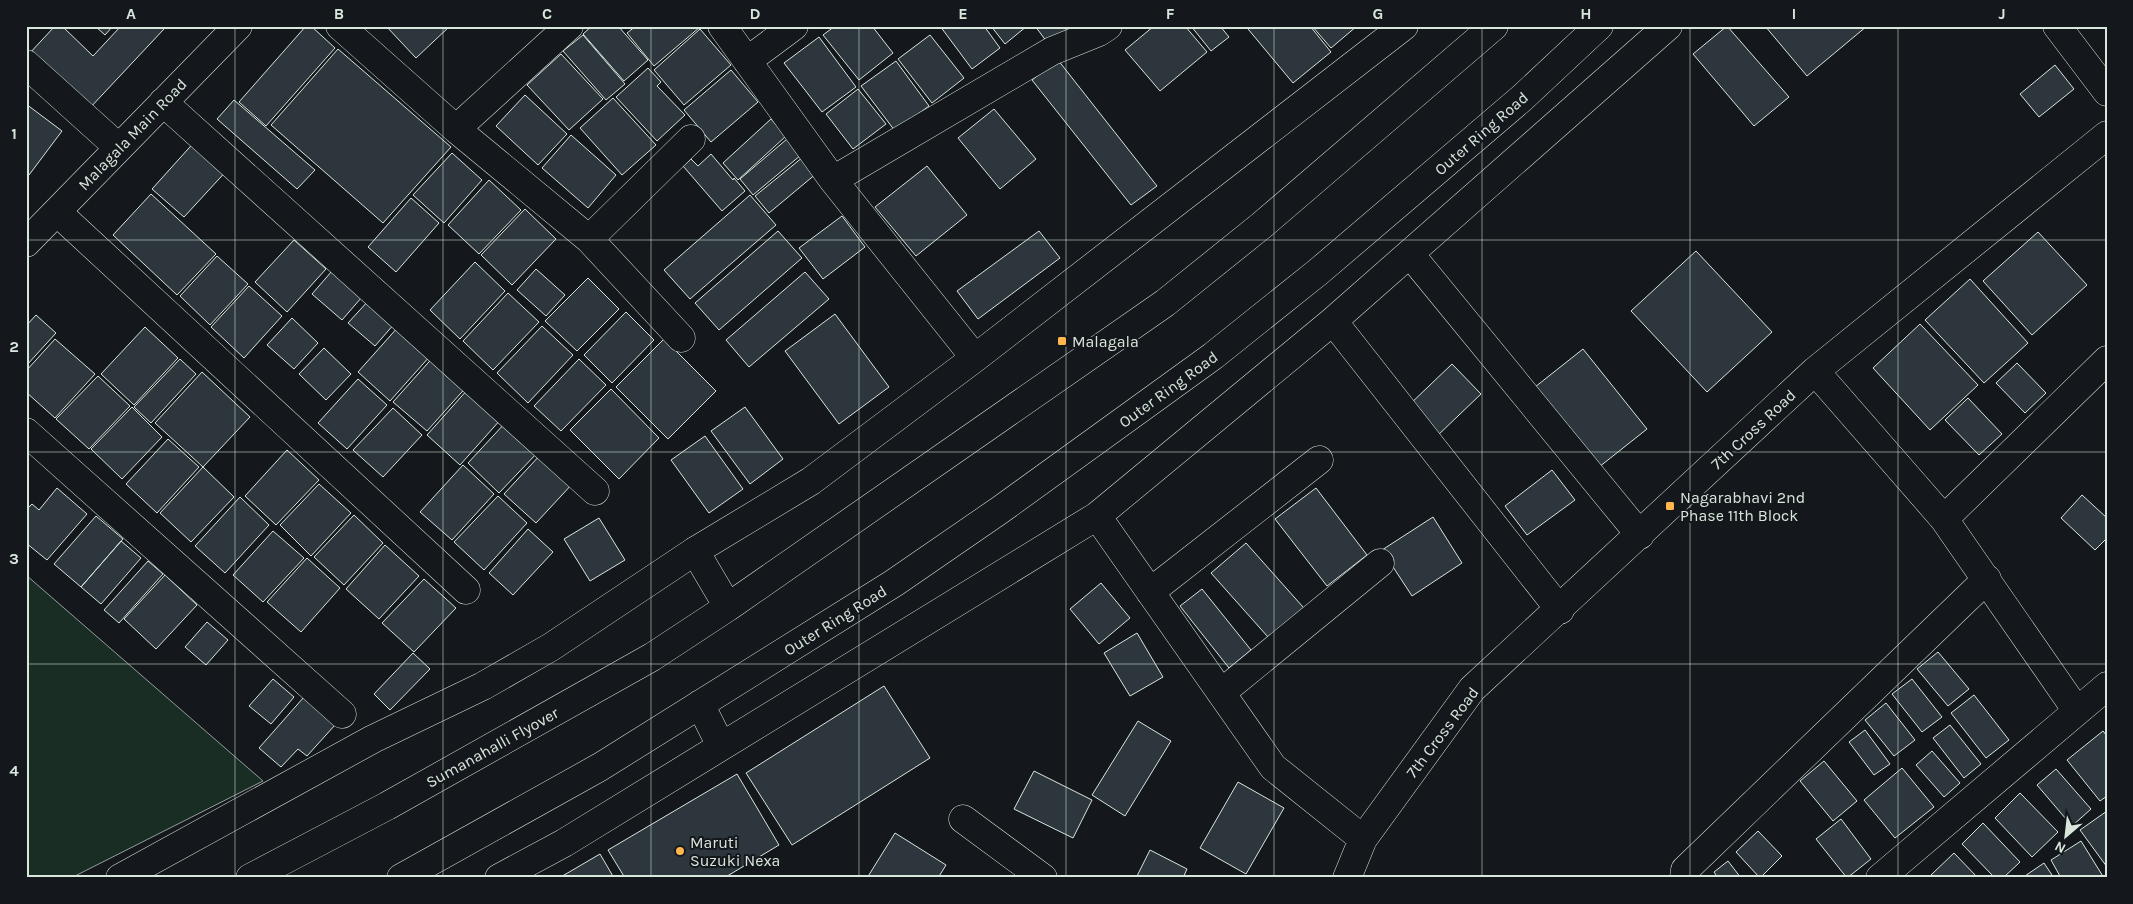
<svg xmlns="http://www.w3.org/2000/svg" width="2133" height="904" font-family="Karla,sans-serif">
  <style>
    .green { fill: #1a2d24; stroke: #939e99 }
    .building { fill: #2c363c; stroke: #d8e6dc }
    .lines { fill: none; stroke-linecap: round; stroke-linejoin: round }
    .minor-casing { stroke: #d8e6dc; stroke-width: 29 }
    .highway-casing { stroke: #d8e6dc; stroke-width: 29 }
    .minor { stroke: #14181c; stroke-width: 28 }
    .highway { stroke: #14181c; stroke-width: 28 }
    .grid { fill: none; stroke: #d8e6dc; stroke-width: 1; stroke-opacity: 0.55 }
    .poi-dot { fill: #ffb74d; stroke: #14181c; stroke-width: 2 }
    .labels { text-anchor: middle; stroke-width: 4; stroke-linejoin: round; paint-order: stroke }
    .street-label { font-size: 16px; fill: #d8e6dc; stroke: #14181c }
    .poi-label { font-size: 16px; fill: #d8e6dc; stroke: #14181c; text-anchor: start }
    .neatline { fill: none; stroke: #d8e6dc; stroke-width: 2 }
    .grid-label { font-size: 16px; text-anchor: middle; font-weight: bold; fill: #d8e6dc }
  </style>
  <rect width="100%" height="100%" fill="#14181c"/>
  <path class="green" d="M 26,575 L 263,781 L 71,878 L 26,878 Z"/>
  <path class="building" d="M 55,26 L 62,26 L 93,56 L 121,26 L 161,26 L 164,29 L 88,110 L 28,55 Z
    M 95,26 L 113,26 L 105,35 Z
    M 306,26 L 311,26 L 335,48 L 266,126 L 239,102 Z
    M 386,26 L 450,26 L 416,58 Z
    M 592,26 L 618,26 L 648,60 L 624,81 L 583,34 Z
    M 636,26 L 700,26 L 700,27 L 654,66 L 627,33 Z
    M 835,26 L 872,26 L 893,53 L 859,80 L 823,35 Z
    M 940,26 L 984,26 L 1000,48 L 972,69 Z
    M 991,26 L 1027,26 L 1005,44 Z
    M 1035,26 L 1075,26 L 1050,46 Z
    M 1154,26 L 1185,26 L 1207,52 L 1160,91 L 1125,50 Z
    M 1191,26 L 1220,26 L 1229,37 L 1211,51 Z
    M 1252,26 L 1310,26 L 1331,52 L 1293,83 L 1248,29 Z
    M 1312,26 L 1357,26 L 1331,48 Z
    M 1727,26 L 1789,97 L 1754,126 L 1693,54 Z
    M 1765,26 L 1867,26 L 1807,76 Z
    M 700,29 L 731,65 L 684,105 L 654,70 Z
    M 583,35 L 625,84 L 606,100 L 563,51 Z
    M 930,35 L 964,78 L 932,103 L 898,59 Z
    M 819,37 L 856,87 L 822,112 L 784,63 Z
    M 338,49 L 451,147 L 383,223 L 271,125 Z
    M 561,54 L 603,99 L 569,130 L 527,85 Z
    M 1058,60 L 1157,186 L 1131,205 L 1032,80 Z
    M 896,61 L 929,106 L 895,131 L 861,86 Z
    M 2055,65 L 2074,89 L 2039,117 L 2020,94 Z
    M 648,68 L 661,82 L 657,86 L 685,115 L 657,141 L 616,97 Z
    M 731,70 L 758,102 L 711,142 L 684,110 Z
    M 858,89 L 886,124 L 853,149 L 826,114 Z
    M 525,95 L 567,134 L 538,165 L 496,126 Z
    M 613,98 L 656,145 L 622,175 L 580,128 Z
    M 234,100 L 315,170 L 297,189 L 217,119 Z
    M 26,104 L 62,131 L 29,175 L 26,172 Z
    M 994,109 L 1036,159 L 1000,189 L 958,138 Z
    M 771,119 L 786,136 L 738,180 L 723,163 Z
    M 571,135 L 616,175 L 588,208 L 542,168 Z
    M 198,138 L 230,167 L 184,217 L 152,189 Z
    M 787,139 L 801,155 L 753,195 L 740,179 Z
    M 452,153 L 482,180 L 444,223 L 413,195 Z
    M 711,154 L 733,180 L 734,178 L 745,191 L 722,211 L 683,166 L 691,159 L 698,166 Z
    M 803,157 L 817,173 L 769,213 L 755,196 Z
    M 927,166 L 967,215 L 916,256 L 875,207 Z
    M 489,180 L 521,210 L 479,254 L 448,225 Z
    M 151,194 L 216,254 L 177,295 L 113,235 Z
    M 750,195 L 776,225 L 690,299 L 664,270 Z
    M 411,198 L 439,223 L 396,272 L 368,247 Z
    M 525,209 L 556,239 L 512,285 L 481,255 Z
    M 842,216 L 865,247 L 823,279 L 799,248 Z
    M 778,231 L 802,258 L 719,330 L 695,303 Z
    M 1039,231 L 1060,258 L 978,319 L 957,291 Z
    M 2038,232 L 2087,285 L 2032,335 L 1983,281 Z
    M 294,240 L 326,269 L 287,312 L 255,282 Z
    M 1696,251 L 1772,332 L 1707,392 L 1631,311 Z
    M 217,256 L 248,284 L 210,325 L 180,296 Z
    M 475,262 L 505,291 L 460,339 L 430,310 Z
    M 536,269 L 565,295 L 546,316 L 517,290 Z
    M 332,271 L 362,297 L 342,320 L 312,294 Z
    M 805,272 L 829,299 L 749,367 L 726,340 Z
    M 588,278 L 619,309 L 577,351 L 545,321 Z
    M 1970,279 L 2028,343 L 1984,383 L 1925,320 Z
    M 249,286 L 282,316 L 244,358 L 211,327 Z
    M 508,293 L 539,322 L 493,370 L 463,341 Z
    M 369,300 L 395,323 L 375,346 L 348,323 Z
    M 626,312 L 654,340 L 612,383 L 584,355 Z
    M 835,314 L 889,387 L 839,424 L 785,351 Z
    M 36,315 L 56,333 L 26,366 L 26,326 Z
    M 292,318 L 318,343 L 294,369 L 267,345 Z
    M 1920,324 L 1978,385 L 1930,430 L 1873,368 Z
    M 399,326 L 431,355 L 390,401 L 358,372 Z
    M 542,326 L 573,355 L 528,403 L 497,373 Z
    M 145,327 L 178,358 L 134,405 L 101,374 Z
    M 55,339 L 95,374 L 55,418 L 26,392 L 26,371 Z
    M 664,339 L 716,391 L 668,439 L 616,387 Z
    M 324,348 L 351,374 L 326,400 L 299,374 Z
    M 1583,349 L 1647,429 L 1594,471 L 1530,391 Z
    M 436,354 L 469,384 L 427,431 L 393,402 Z
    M 180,359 L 196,374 L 151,423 L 134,407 Z
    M 579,359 L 606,385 L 561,431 L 534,406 Z
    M 2017,363 L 2046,393 L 2025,413 L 1996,383 Z
    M 1452,364 L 1481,394 L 1436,437 L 1407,407 Z
    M 202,372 L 250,417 L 203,467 L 155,423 Z
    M 98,376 L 130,406 L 89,449 L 56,419 Z
    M 358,379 L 387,405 L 347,449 L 318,423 Z
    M 469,388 L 502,418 L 460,465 L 427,435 Z
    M 611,389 L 659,438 L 619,479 L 570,430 Z
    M 1968,398 L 2002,434 L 1979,455 L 1945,420 Z
    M 132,407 L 162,437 L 122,479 L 91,449 Z
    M 745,407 L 783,459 L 750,484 L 711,431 Z
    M 393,408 L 422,435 L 383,477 L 353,450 Z
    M 506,422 L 538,452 L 499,493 L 468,463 Z
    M 705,436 L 743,489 L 709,513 L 671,460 Z
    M 168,439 L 199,467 L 157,513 L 126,484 Z
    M 287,450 L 319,480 L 276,525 L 245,496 Z
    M 542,453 L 574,482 L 536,523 L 504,494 Z
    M 463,465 L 494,494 L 452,540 L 420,512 Z
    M 203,467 L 234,497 L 191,542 L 160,513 Z
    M 1552,470 L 1575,500 L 1527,535 L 1505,506 Z
    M 319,484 L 351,513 L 311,556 L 280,525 Z
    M 57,488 L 87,514 L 47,560 L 26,543 L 26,510 L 32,504 L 39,510 Z
    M 1316,488 L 1367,555 L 1327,586 L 1275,519 Z
    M 2082,495 L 2107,518 L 2107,538 L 2095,550 L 2061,518 Z
    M 498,496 L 527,523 L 484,570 L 454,542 Z
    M 240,497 L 269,525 L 225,573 L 195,546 Z
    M 354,515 L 383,543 L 344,585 L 314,557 Z
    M 96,516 L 123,539 L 81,587 L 54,564 Z
    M 1433,517 L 1462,563 L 1412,596 L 1382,550 Z
    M 599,518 L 625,560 L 590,581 L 564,539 Z
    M 528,529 L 553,552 L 513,595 L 489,573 Z
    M 273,531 L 304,558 L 263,602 L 233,575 Z
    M 121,541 L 141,558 L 101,604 L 81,587 Z
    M 1246,543 L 1311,616 L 1276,646 L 1211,573 Z
    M 385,545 L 419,576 L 379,619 L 346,589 Z
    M 307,558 L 340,588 L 301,632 L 267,602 Z
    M 148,561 L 163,574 L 119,623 L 104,610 Z
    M 165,575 L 197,605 L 156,649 L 124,619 Z
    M 424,579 L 456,608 L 414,652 L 382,623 Z
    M 1101,583 L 1130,618 L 1099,644 L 1070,609 Z
    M 1202,589 L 1251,650 L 1229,668 L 1180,606 Z
    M 207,622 L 228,640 L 206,665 L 185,647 Z
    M 1137,633 L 1163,677 L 1130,696 L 1104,653 Z
    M 1938,652 L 1969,689 L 1948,706 L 1917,669 Z
    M 413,653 L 430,669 L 390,710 L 374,694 Z
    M 273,679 L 294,697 L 271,724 L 249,706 Z
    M 1912,679 L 1942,717 L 1922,732 L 1892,694 Z
    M 884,686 L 930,758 L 792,845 L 746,773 Z
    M 1974,695 L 2009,740 L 1986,758 L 1951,713 Z
    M 304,697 L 335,725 L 307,756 L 298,749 L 281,767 L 259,748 Z
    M 1886,703 L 1915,740 L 1894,756 L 1865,720 Z
    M 1138,721 L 1171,741 L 1125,816 L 1092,795 Z
    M 1950,725 L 1981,764 L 1964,778 L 1933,738 Z
    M 1865,730 L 1890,764 L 1874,775 L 1849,742 Z
    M 2103,731 L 2107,736 L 2107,796 L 2100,801 L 2067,760 Z
    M 1932,751 L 1960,783 L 1944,797 L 1916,765 Z
    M 1824,761 L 1857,801 L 1833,821 L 1800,781 Z
    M 1902,768 L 1934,807 L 1895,838 L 1864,800 Z
    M 2056,769 L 2091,809 L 2072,826 L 2037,785 Z
    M 1034,771 L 1092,800 L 1073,838 L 1014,809 Z
    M 737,774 L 779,845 L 724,878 L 625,878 L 608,850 Z
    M 1238,782 L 1284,808 L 1246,874 L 1200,848 Z
    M 2020,793 L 2058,832 L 2032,857 L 1995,818 Z
    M 2107,811 L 2107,867 L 2080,830 Z
    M 1841,819 L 1871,859 L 1847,878 L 1816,839 Z
    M 1983,823 L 2020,862 L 2003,878 L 1995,878 L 1962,844 Z
    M 1758,831 L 1782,856 L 1760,878 L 1736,852 Z
    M 895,833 L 946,865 L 938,878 L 867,878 Z
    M 2081,841 L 2104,878 L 2061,878 L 2051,860 Z
    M 1150,850 L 1187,869 L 1183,878 L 1136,878 Z
    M 1954,853 L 1978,878 L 1934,878 L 1931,875 Z
    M 600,854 L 614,878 L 559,878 Z
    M 1728,861 L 1741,878 L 1718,878 L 1714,872 Z
    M 2044,863 L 2054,878 L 2022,878 Z"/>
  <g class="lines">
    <g class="minor-casing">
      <path id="minor" d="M 340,26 L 456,129 L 589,239 L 681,338
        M 722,26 L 833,180
        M 2057,26 L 2107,92
        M 747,61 L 794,26
        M 26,64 L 118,147
        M 163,102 L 595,491
        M 456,129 L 569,26
        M 57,212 L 466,590
        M 589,239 L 691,139
        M 26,243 L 238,26
        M 1410,254 L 1640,535
        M 1333,321 L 1560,610
        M 975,358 L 833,180 L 1052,51 L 1099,32 L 1108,26
        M 1815,371 L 1944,519 L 2077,711
        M 26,432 L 342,714
        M 1097,516 L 1273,767 L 1363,839
        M 1944,519 L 2107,360
        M 1150,592 L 1319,460
        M 1221,693 L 1380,563
        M 963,819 L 1043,878
        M 120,878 L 373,739 L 483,686 L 551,647 L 695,551 L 811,481 L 975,358 L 1404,26
        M 499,878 L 564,843 L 1097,516 L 1333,321 L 1668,26
        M 1347,878 L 1363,839 L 1472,689 L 1815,371 L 2107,135
        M 1684,878 L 1685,870 L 1987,579
        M 1880,878 L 2107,686"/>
    </g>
    <g class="highway-casing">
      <path id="highway" d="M 695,551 L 728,607
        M 700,704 L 721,746
        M 250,878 L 387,806 L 652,657 L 728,607 L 1165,303 L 1262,225 L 1494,26
        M 401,878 L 600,767 L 894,583 L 1000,510 L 1213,356 L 1318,272 L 1522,98 L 1599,26"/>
    </g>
    <use href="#minor" class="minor"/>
    <use href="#highway" class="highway"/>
  </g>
  <path class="grid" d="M 235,26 L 235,878M 443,26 L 443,878M 651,26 L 651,878M 859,26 L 859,878M 1066,26 L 1066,878M 1274,26 L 1274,878M 1482,26 L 1482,878M 1690,26 L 1690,878M 1898,26 L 1898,878M 26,240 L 2107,240M 26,452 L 2107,452M 26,664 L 2107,664"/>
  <g class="poi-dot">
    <rect x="1057" y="336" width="10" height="10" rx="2.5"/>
    <rect x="1665" y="501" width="10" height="10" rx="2.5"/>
    <circle cx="680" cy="851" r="5"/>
  </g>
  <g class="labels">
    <g class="street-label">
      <text transform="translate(1481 133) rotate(-41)" y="6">Outer Ring Road</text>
      <text transform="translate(132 134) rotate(-46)" y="6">Malagala Main Road</text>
      <text transform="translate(1168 389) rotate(-36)" y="6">Outer Ring Road</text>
      <text transform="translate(1753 429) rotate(-43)" y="6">7th Cross Road</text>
      <text transform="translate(835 620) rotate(-32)" y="6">Outer Ring Road</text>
      <text transform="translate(1442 732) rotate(-53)" y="6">7th Cross Road</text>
      <text transform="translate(492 747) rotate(-29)" y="6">Sumanahalli Flyover</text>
    </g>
    <g class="poi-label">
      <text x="1072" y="347">Malagala</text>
      <text x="1680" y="503">Nagarabhavi 2nd<tspan x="1680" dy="18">Phase 11th Block</tspan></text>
      <text x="690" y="848">Maruti<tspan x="690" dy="18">Suzuki Nexa</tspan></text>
    </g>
  </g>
  <rect width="2133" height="904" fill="none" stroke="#14181c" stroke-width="55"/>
  <g transform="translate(2066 836) rotate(208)" stroke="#14181c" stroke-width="4" paint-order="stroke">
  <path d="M0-4L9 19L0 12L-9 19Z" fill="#d8e6dc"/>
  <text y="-8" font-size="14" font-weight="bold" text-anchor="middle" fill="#d8e6dc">N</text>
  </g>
  <rect x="28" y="28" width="2078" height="848" class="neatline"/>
  <g class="grid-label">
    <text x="131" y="19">A</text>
    <text x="339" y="19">B</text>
    <text x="547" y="19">C</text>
    <text x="755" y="19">D</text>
    <text x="963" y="19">E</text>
    <text x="1170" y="19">F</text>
    <text x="1378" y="19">G</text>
    <text x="1586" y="19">H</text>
    <text x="1794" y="19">I</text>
    <text x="2002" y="19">J</text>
    <text x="14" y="139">1</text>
    <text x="14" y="352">2</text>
    <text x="14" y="564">3</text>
    <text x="14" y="776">4</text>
  </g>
</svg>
